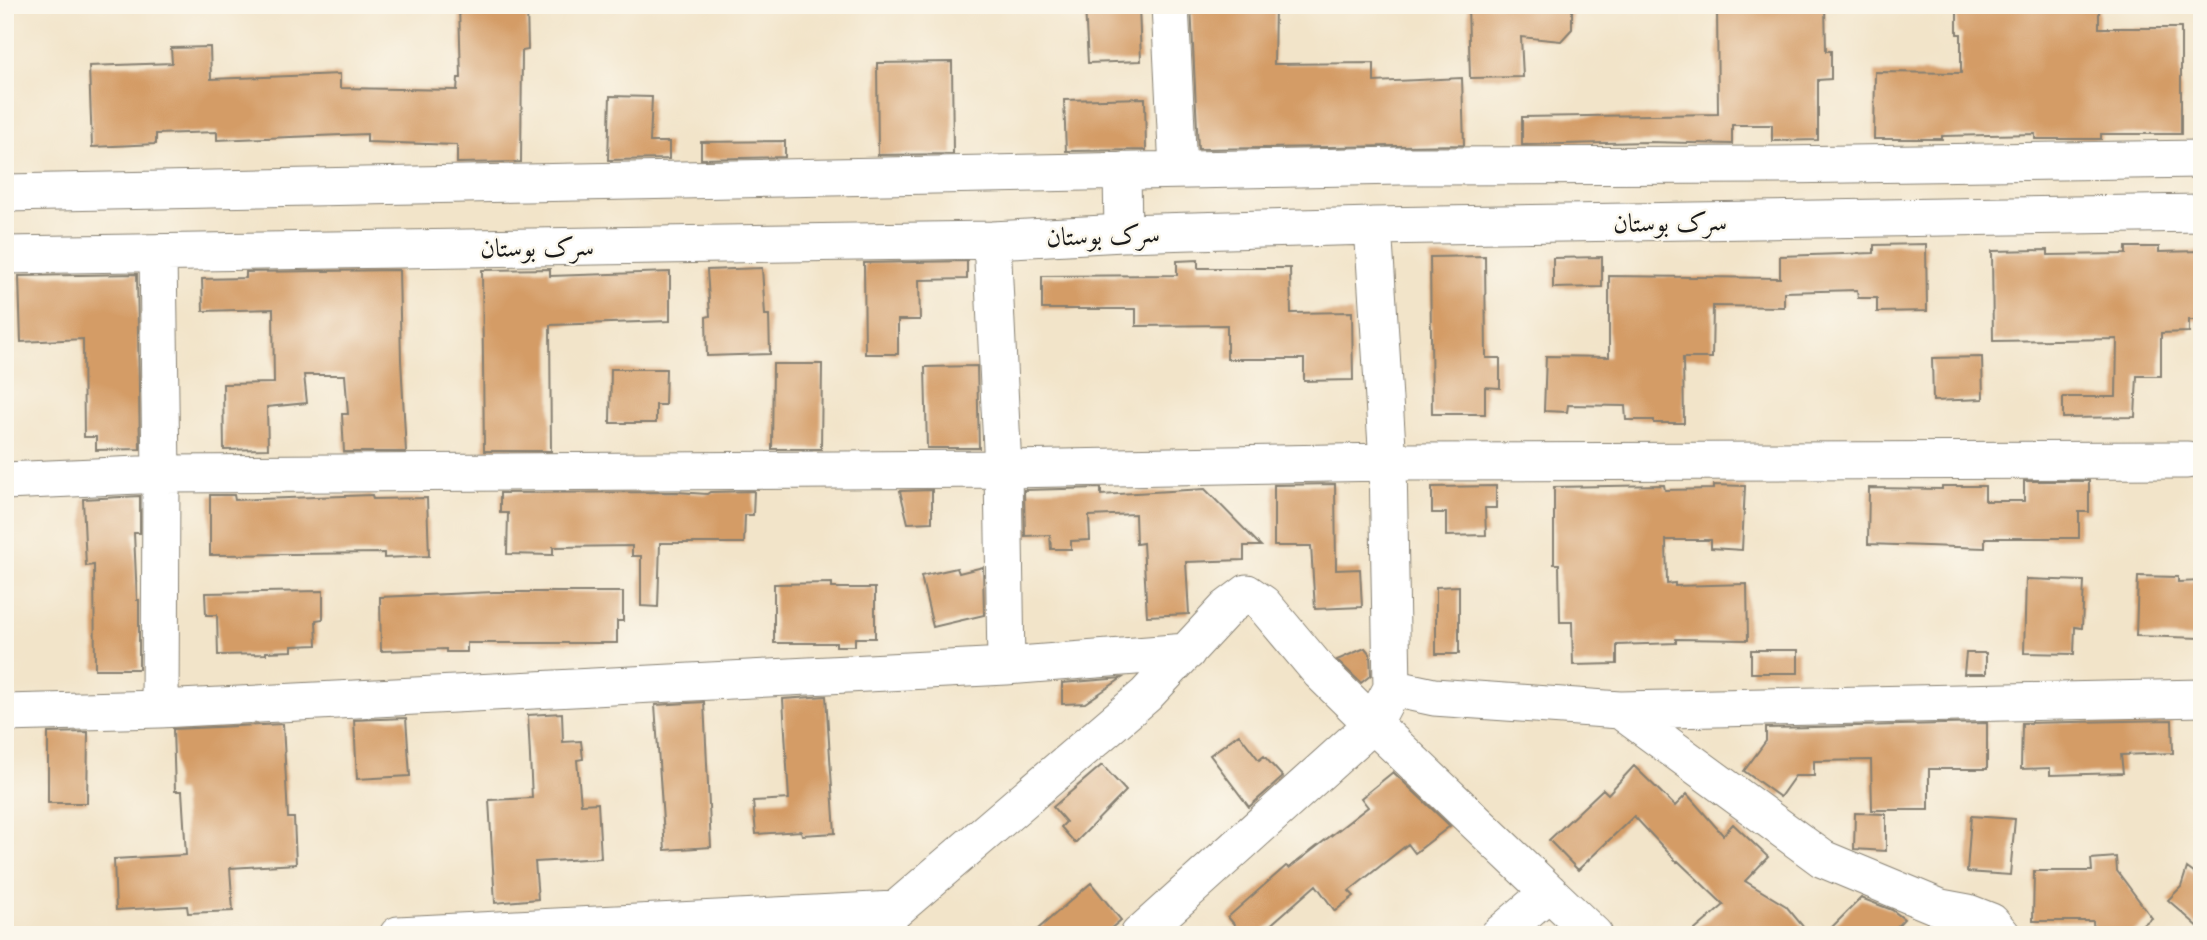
<svg xmlns="http://www.w3.org/2000/svg" width="2207" height="940" font-family="'Old Standard TT',Amiri,serif">
  <style>
    .building { fill: #d49c66 }
    .lines { fill: none; stroke-linecap: round; stroke-linejoin: round }
    .minor-casing { stroke: #878072; stroke-width: 39 }
    .minor { stroke: #fff; stroke-width: 37 }
    .labels { text-anchor: middle; stroke-width: 5; stroke-linejoin: round; paint-order: stroke }
    .street-label { font-size: 26px; fill: #1c1c1c; stroke: #fbf7ec }
  </style>
  <rect width="100%" height="100%" fill="#fbf7ec"/>
  <filter id="ink" filterUnits="userSpaceOnUse"><feTurbulence type="fractalNoise" baseFrequency=".0143" numOctaves="2"/><feDisplacementMap in="SourceGraphic" scale="14" xChannelSelector="R" yChannelSelector="G"/><feConvolveMatrix kernelMatrix="1 2 1 2 8 2 1 2 1" color-interpolation-filters="sRGB"/></filter>
  <filter id="wash" filterUnits="userSpaceOnUse"><feTurbulence type="fractalNoise" baseFrequency=".00686" numOctaves="4" result="noise"/><feDisplacementMap in="SourceGraphic" scale="28" xChannelSelector="R" yChannelSelector="G"/><feGaussianBlur stdDeviation="1.57" result="paint"/><feColorMatrix in="noise" values="0 0 0 0 0 0 0 0 0 0 0 0 0 0 0 0 0 1.4 0 .05"/><feComposite in="paint" operator="in"/></filter>
  <g filter="url(#wash)">
    <rect width="100%" height="100%" fill="#f2e4c9"/>
    <g id="blocks">
      <path class="building" d="M 459,5 L 527,5 L 528,50 L 522,51 L 521,162 L 457,163 L 457,145 L 367,142 L 367,134 L 217,140 L 217,132 L 156,134 L 156,144 L 92,147 L 89,66 L 172,63 L 171,48 L 210,47 L 211,79 L 340,74 L 340,88 L 457,90 L 458,78 L 461,78 Z
        M 1085,5 L 1139,5 L 1141,61 L 1088,63 Z
        M 1191,5 L 1275,5 L 1274,64 L 1374,63 L 1374,82 L 1462,78 L 1464,145 L 1198,149 Z
        M 1468,5 L 1572,5 L 1572,29 L 1561,41 L 1521,37 L 1523,77 L 1470,78 Z
        M 1717,5 L 1825,5 L 1826,51 L 1831,51 L 1831,79 L 1818,80 L 1818,140 L 1772,141 L 1772,125 L 1732,125 L 1732,144 L 1648,142 L 1522,145 L 1522,117 L 1718,114 Z
        M 1957,5 L 2099,5 L 2099,28 L 2181,28 L 2181,134 L 2101,134 L 2101,139 L 2035,139 L 2035,134 L 1942,136 L 1942,139 L 1874,139 L 1875,72 L 1961,73 L 1961,34 L 1957,34 Z
        M 952,62 L 953,154 L 878,155 L 877,63 Z
        M 610,96 L 652,97 L 650,142 L 669,142 L 669,159 L 608,160 Z
        M 1145,98 L 1146,150 L 1066,151 L 1064,100 Z
        M 785,141 L 785,157 L 701,159 L 701,142 Z
        M 1926,244 L 1927,311 L 1877,312 L 1877,298 L 1858,298 L 1857,290 L 1784,292 L 1784,307 L 1713,306 L 1712,358 L 1683,358 L 1684,423 L 1654,423 L 1654,420 L 1626,420 L 1625,406 L 1568,405 L 1567,412 L 1544,411 L 1546,356 L 1609,357 L 1609,276 L 1780,278 L 1780,256 L 1874,253 L 1874,245 Z
        M 2126,247 L 2159,247 L 2159,252 L 2202,251 L 2202,320 L 2189,320 L 2189,332 L 2161,333 L 2161,376 L 2137,376 L 2135,417 L 2063,418 L 2063,397 L 2116,397 L 2117,339 L 1993,341 L 1992,251 L 2048,250 L 2048,255 L 2126,254 Z
        M 1485,256 L 1486,358 L 1500,358 L 1500,388 L 1485,387 L 1485,414 L 1432,414 L 1430,257 Z
        M 1602,257 L 1602,287 L 1553,288 L 1553,258 Z
        M 1198,260 L 1198,268 L 1290,268 L 1291,313 L 1352,312 L 1353,380 L 1304,381 L 1304,359 L 1227,359 L 1227,325 L 1136,326 L 1136,309 L 1042,309 L 1042,276 L 1177,275 L 1177,261 Z
        M 967,261 L 967,279 L 919,280 L 920,320 L 898,320 L 898,354 L 865,354 L 864,263 Z
        M 762,268 L 765,315 L 769,315 L 770,354 L 707,356 L 706,317 L 710,316 L 707,270 Z
        M 550,269 L 550,276 L 670,272 L 670,321 L 550,325 L 551,451 L 484,451 L 482,270 Z
        M 399,270 L 401,360 L 406,452 L 344,452 L 342,414 L 348,414 L 345,375 L 304,375 L 307,403 L 267,407 L 268,449 L 224,450 L 223,384 L 274,383 L 273,309 L 203,311 L 202,279 L 246,278 L 246,272 Z
        M 137,274 L 140,449 L 96,450 L 96,437 L 84,437 L 83,339 L 21,342 L 19,276 Z
        M 1982,357 L 1983,399 L 1933,401 L 1932,358 Z
        M 773,364 L 822,364 L 821,449 L 772,449 Z
        M 977,366 L 979,448 L 927,448 L 925,367 Z
        M 611,369 L 666,369 L 665,405 L 656,405 L 656,423 L 610,423 Z
        M 2024,481 L 2089,481 L 2089,512 L 2079,512 L 2079,538 L 1985,538 L 1985,548 L 1868,544 L 1869,488 L 1942,489 L 1942,486 L 1985,486 L 1985,501 L 2024,501 Z
        M 1335,484 L 1336,570 L 1360,569 L 1362,607 L 1315,609 L 1311,546 L 1274,546 L 1274,485 Z
        M 1664,485 L 1665,490 L 1714,489 L 1714,485 L 1745,486 L 1742,550 L 1711,548 L 1711,540 L 1666,540 L 1667,584 L 1675,583 L 1675,586 L 1747,584 L 1748,640 L 1676,639 L 1676,643 L 1617,645 L 1617,664 L 1573,665 L 1572,622 L 1560,622 L 1559,564 L 1554,564 L 1554,487 Z
        M 1496,486 L 1496,508 L 1485,508 L 1486,535 L 1446,536 L 1446,513 L 1432,513 L 1432,487 Z
        M 1101,488 L 1101,495 L 1205,489 L 1261,546 L 1244,546 L 1244,560 L 1186,562 L 1189,614 L 1147,616 L 1143,543 L 1136,544 L 1135,514 L 1089,516 L 1090,540 L 1071,541 L 1071,549 L 1051,549 L 1050,535 L 1025,536 L 1024,490 Z
        M 932,490 L 932,522 L 908,523 L 900,491 Z
        M 754,491 L 753,515 L 745,515 L 744,543 L 660,543 L 658,607 L 641,606 L 641,556 L 632,556 L 632,546 L 553,547 L 553,555 L 507,554 L 508,513 L 500,513 L 500,493 L 677,492 L 707,494 L 710,492 Z
        M 210,495 L 234,495 L 235,500 L 372,495 L 373,499 L 427,498 L 429,556 L 384,558 L 384,553 L 210,555 Z
        M 140,496 L 140,533 L 134,533 L 137,600 L 139,600 L 139,669 L 95,669 L 94,565 L 86,566 L 83,499 Z
        M 983,567 L 984,615 L 933,627 L 921,576 L 957,568 L 959,573 Z
        M 2138,576 L 2178,577 L 2178,582 L 2202,581 L 2202,638 L 2136,636 Z
        M 2026,579 L 2084,581 L 2082,628 L 2075,627 L 2074,654 L 2024,653 Z
        M 832,583 L 832,588 L 875,588 L 875,638 L 855,638 L 855,646 L 836,646 L 836,643 L 774,643 L 774,584 Z
        M 1459,586 L 1459,654 L 1436,654 L 1436,587 Z
        M 323,591 L 323,619 L 316,620 L 317,645 L 292,646 L 292,651 L 266,652 L 266,654 L 218,655 L 217,615 L 206,615 L 205,593 Z
        M 494,592 L 623,592 L 623,621 L 617,621 L 617,643 L 467,643 L 467,652 L 446,652 L 446,649 L 381,651 L 380,597 Z
        M 1365,648 L 1370,654 L 1371,675 L 1361,683 L 1337,660 Z
        M 1751,650 L 1798,650 L 1798,673 L 1751,673 Z
        M 1966,653 L 1986,653 L 1986,674 L 1964,674 Z
        M 1122,678 L 1085,703 L 1062,704 L 1062,683 Z
        M 826,696 L 835,833 L 802,835 L 801,831 L 756,834 L 753,801 L 789,799 L 783,699 Z
        M 704,702 L 711,847 L 665,850 L 655,705 Z
        M 562,713 L 563,742 L 581,741 L 583,759 L 577,760 L 581,804 L 598,803 L 601,858 L 535,862 L 538,899 L 495,903 L 489,800 L 532,798 L 528,715 Z
        M 406,718 L 410,776 L 357,779 L 354,720 Z
        M 2172,720 L 2173,753 L 2121,755 L 2123,773 L 2050,775 L 2050,768 L 2021,769 L 2022,723 Z
        M 1987,723 L 1987,769 L 1929,769 L 1929,810 L 1872,810 L 1871,760 L 1814,761 L 1814,776 L 1795,776 L 1780,797 L 1744,771 L 1766,741 L 1766,728 Z
        M 283,724 L 288,818 L 294,818 L 296,864 L 230,868 L 233,911 L 188,913 L 187,906 L 116,910 L 114,859 L 186,855 L 182,791 L 175,791 L 173,729 Z
        M 88,732 L 87,803 L 48,803 L 48,733 Z
        M 1239,734 L 1259,760 L 1264,756 L 1283,777 L 1249,807 L 1210,755 Z
        M 1102,765 L 1126,791 L 1075,843 L 1061,827 L 1066,822 L 1053,807 Z
        M 1634,766 L 1675,806 L 1687,794 L 1723,835 L 1733,824 L 1768,857 L 1745,881 L 1786,906 L 1810,935 L 1689,935 L 1724,905 L 1678,861 L 1677,862 L 1634,816 L 1578,870 L 1549,840 L 1603,789 L 1608,794 Z
        M 1393,772 L 1450,826 L 1415,853 L 1408,844 L 1349,891 L 1354,896 L 1335,911 L 1316,885 L 1259,935 L 1243,935 L 1228,917 L 1286,866 L 1289,868 L 1368,807 L 1361,798 Z
        M 1855,813 L 1886,814 L 1886,851 L 1854,849 Z
        M 1971,816 L 2015,819 L 2010,875 L 1967,872 Z
        M 2116,857 L 2117,871 L 2152,918 L 2129,935 L 2094,935 L 2093,921 L 2033,921 L 2034,871 L 2092,871 L 2091,859 Z
        M 2187,868 L 2202,879 L 2202,930 L 2168,900 L 2181,887 Z
        M 1091,883 L 1121,920 L 1103,935 L 1031,935 Z
        M 1861,898 L 1892,910 L 1904,919 L 1889,935 L 1824,935 Z"/>
    </g>
  </g>
  <g filter="url(#ink)">
    <use href="#blocks" fill-opacity="0" stroke="#878072" stroke-width="2"/>
    <g class="lines">
      <g class="minor-casing">
        <path id="minor" d="M 1170,5 L 1178,170
          M 1122,171 L 1123,233
          M 5,193 L 1400,166 L 1779,165 L 2202,159
          M 992,240 L 1003,469 L 1006,666
          M 158,253 L 161,474 L 160,709
          M 5,255 L 992,240 L 1123,233 L 1373,226 L 2202,213
          M 5,481 L 161,474 L 1003,469 L 1388,462 L 2187,460
          M 1392,688 L 1434,697 L 1620,710 L 2202,698
          M 1620,710 L 1823,859 L 1941,908 L 1968,913 L 1991,922 L 2002,935
          M 5,713 L 160,709 L 1006,666 L 1187,652
          M 398,935 L 895,910
          M 866,935 L 1146,695 L 1227,608 L 1247,593 L 1263,604 L 1320,672 L 1373,724 L 1594,935
          M 1139,935 L 1373,724 L 1392,688 L 1388,462 L 1373,226
          M 1499,935 L 1549,892"/>
      </g>
      <use href="#minor" class="minor"/>
    </g>
  </g>
  <g class="labels">
    <g class="street-label">
      <text transform="translate(1670 222) rotate(-1)" y="9">سرک بوستان</text>
      <text transform="translate(1103 235) rotate(-2)" y="9">سرک بوستان</text>
      <text transform="translate(537 247) rotate(-1)" y="9">سرک بوستان</text>
    </g>
  </g>
  <rect width="2207" height="940" fill="none" stroke="#fbf7ec" stroke-width="28"/>
</svg>
